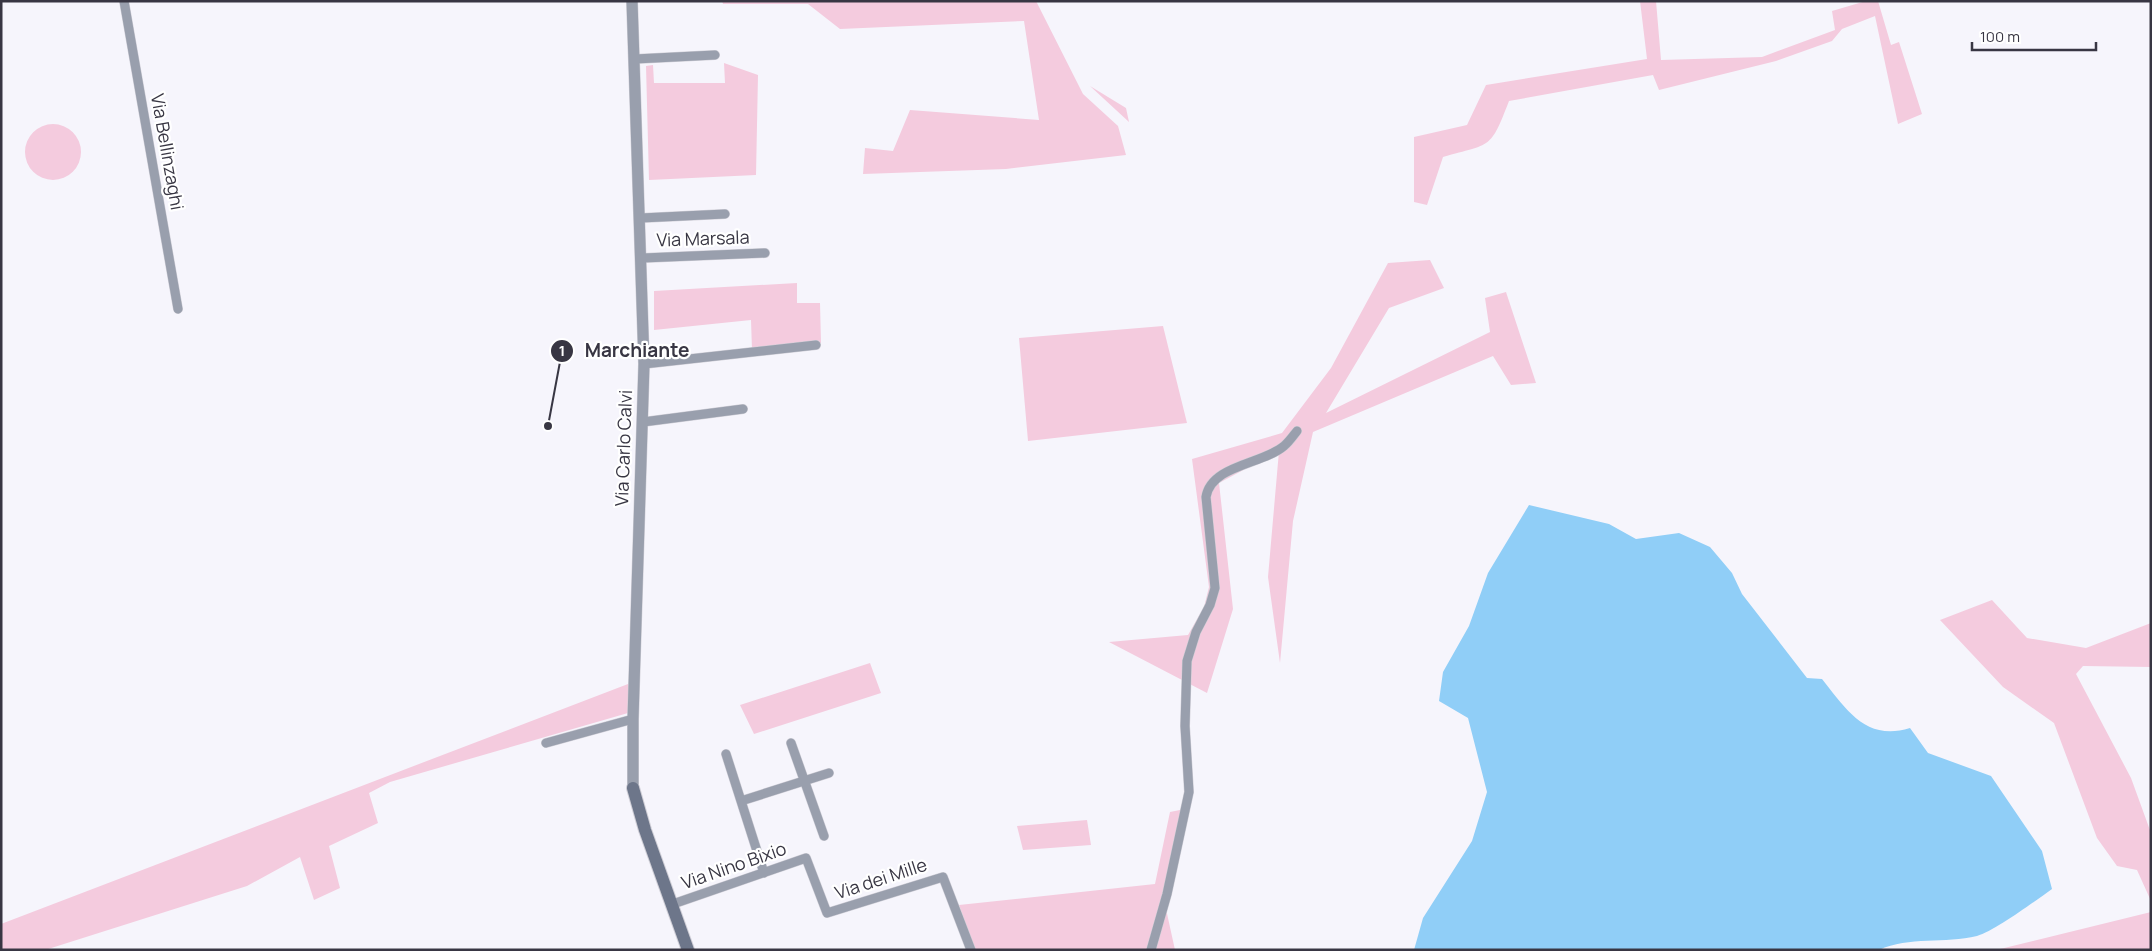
<svg xmlns="http://www.w3.org/2000/svg" width="2152" height="951" font-family="Manrope,sans-serif">
  <style>
    .green { fill: #f4cbde }
    .water { fill: #90cef7 }
    .lines { fill: none; stroke-linecap: round; stroke-linejoin: round }
    .minor-casing { stroke: #d0cfd7; stroke-width: 10 }
    .tertiary-casing { stroke: #d0cfd7; stroke-width: 12 }
    .secondary-casing { stroke: #d0cfd7; stroke-width: 14 }
    .minor { stroke: #999fad; stroke-width: 9 }
    .tertiary { stroke: #999fad; stroke-width: 11 }
    .secondary { stroke: #6d768a; stroke-width: 12 }
    .labels { text-anchor: middle; stroke-width: 4.5; stroke-linejoin: round; paint-order: stroke }
    .street-label { font-size: 18px; fill: #383643; stroke: #fff }
    .leader { fill: none; stroke: #383643; stroke-width: 2 }
    .callout-dot { fill: #383643; stroke: #fff; stroke-width: 2 }
    .mark-label { font-size: 15px; text-anchor: middle; font-weight: bold; fill: #fff }
    .callout-label { font-size: 19px; text-anchor: middle; font-weight: bold; fill: #383643; stroke: #fff; stroke-width: 4.5; stroke-linejoin: round; paint-order: stroke }
  </style>
  <rect width="100%" height="100%" fill="#f6f5fc"/>
  <path class="green" d="M 722,1 L 1036,1 L 1083,94 L 1118,126 L 1126,155 L 1006,169 L 863,174 L 865,148 L 893,151 L 910,110 L 1039,120 L 1024,21 L 840,29 L 808,4 L 723,4 Z
    M 1640,1 L 1656,1 L 1661,60 L 1762,57 L 1835,30 L 1832,11 L 1866,1 L 1878,1 L 1891,45 L 1899,42 L 1922,114 L 1898,124 L 1875,16 L 1842,29 L 1832,41 L 1776,61 L 1659,90 L 1653,75 L 1509,101 C 1490,150 1492,143 1443,157 L 1427,205 L 1414,202 L 1414,137 L 1467,125 L 1486,85 L 1647,59 Z
    M 724,63 L 758,75 L 756,175 L 649,180 L 646,66 L 653,65 L 654,83 L 725,83 Z
    M 1090,86 L 1126,108 L 1129,122 Z
    M25 152a28 28 0 1 1 56 0a28 28 0 1 1-56 0Z
    M 1430,260 L 1444,288 L 1389,308 L 1326,413 L 1490,332 L 1485,298 L 1506,292 L 1536,383 L 1511,385 L 1493,356 L 1313,432 L 1293,521 L 1280,663 L 1268,577 L 1279,451 L 1219,483 L 1233,609 L 1207,693 L 1109,642 L 1188,635 L 1204,607 L 1209,587 L 1192,459 L 1282,433 L 1331,368 L 1388,263 Z
    M 797,283 L 797,303 L 820,303 L 821,343 L 752,350 L 751,320 L 654,330 L 654,291 Z
    M 1163,326 L 1187,423 L 1028,441 L 1019,338 Z
    M 1992,600 L 2027,638 L 2086,648 L 2151,623 L 2151,667 L 2083,666 L 2076,674 L 2131,778 L 2151,833 L 2151,901 L 2137,870 L 2117,866 L 2097,838 L 2054,723 L 2003,687 L 1940,620 Z
    M 870,663 L 881,693 L 754,734 L 740,705 Z
    M 628,684 L 628,713 L 390,782 L 369,793 L 378,823 L 329,846 L 340,888 L 314,900 L 300,857 L 247,886 L 45,950 L 1,950 L 1,924 Z
    M 1185,809 L 1166,909 L 1175,950 L 975,950 L 959,905 L 1155,884 L 1170,812 Z
    M 1087,820 L 1091,845 L 1023,850 L 1017,826 Z
    M 2151,912 L 2151,950 L 1996,950 Z"/>
  <path class="water" d="M 1529,505 L 1609,524 L 1636,539 L 1679,533 L 1710,547 L 1732,573 L 1742,594 L 1807,678 L 1822,679 C 1846,709 1866,742 1910,728 L 1928,753 L 1991,776 L 2042,851 L 2052,889 C 2035,901 1995,931 1977,936 C 1945,944 1909,936 1879,950 L 1414,950 L 1423,918 L 1472,841 L 1487,792 L 1468,718 L 1439,701 L 1443,672 L 1469,626 L 1488,573 Z"/>
  <g class="lines">
    <g class="minor-casing">
      <path id="minor" d="M 124,1 L 178,309
        M 635,59 L 715,55
        M 641,218 L 725,214
        M 643,258 L 765,253
        M 644,364 L 816,345
        M 643,422 L 743,409
        M 546,743 L 633,719
        M 791,743 L 824,836
        M 726,754 L 764,873
        M 741,801 L 829,773
        M 673,904 L 806,858 L 827,913 L 943,877 L 971,950
        M 1151,950 L 1167,894 L 1189,792 L 1185,726 L 1187,661 L 1196,632 L 1210,605 L 1215,588 L 1206,497 C 1211,465 1263,464 1284,446 C 1289,442 1293,436 1297,431"/>
    </g>
    <g class="tertiary-casing">
      <path id="tertiary" d="M 632,1 L 644,364 L 633,719 L 633,788"/>
    </g>
    <g class="secondary-casing">
      <path id="secondary" d="M 633,788 L 645,830 L 688,950"/>
    </g>
    <use href="#minor" class="minor"/>
    <use href="#tertiary" class="tertiary"/>
    <use href="#secondary" class="secondary"/>
  </g>
  <g class="labels">
    <g class="street-label">
      <text transform="translate(167 152) rotate(80)" y="6">Via Bellinzaghi</text>
      <text transform="translate(703 239) rotate(-2)" y="6">Via Marsala</text>
      <text transform="translate(624 448) rotate(-88)" y="6">Via Carlo Calvi</text>
      <text transform="translate(734 866) rotate(-19)" y="6">Via Nino Bixio</text>
      <text transform="translate(881 879) rotate(-18)" y="6">Via dei Mille</text>
    </g>
  </g>
  <path class="leader" d="M548 426L562 351"/>
  <g class="callout-dot">
    <circle cx="548" cy="426" r="5"/>
    <circle cx="562" cy="351" r="12"/>
  </g>
  <g class="mark-label">
    <text x="562" y="356">1</text>
  </g>
  <g class="callout-label">
    <text x="637" y="357">Marchiante</text>
  </g>
  <rect width="2152" height="951" fill="none" stroke="#383643" stroke-width="5"/>
  <path d="M1972 42v8h124v-8" fill="none" stroke="#383643" stroke-width="2.5"/>
  <text x="1980" y="42" font-size="15" fill="#383643" stroke="#ffffff" stroke-width="4" paint-order="stroke">100 m</text>
</svg>
